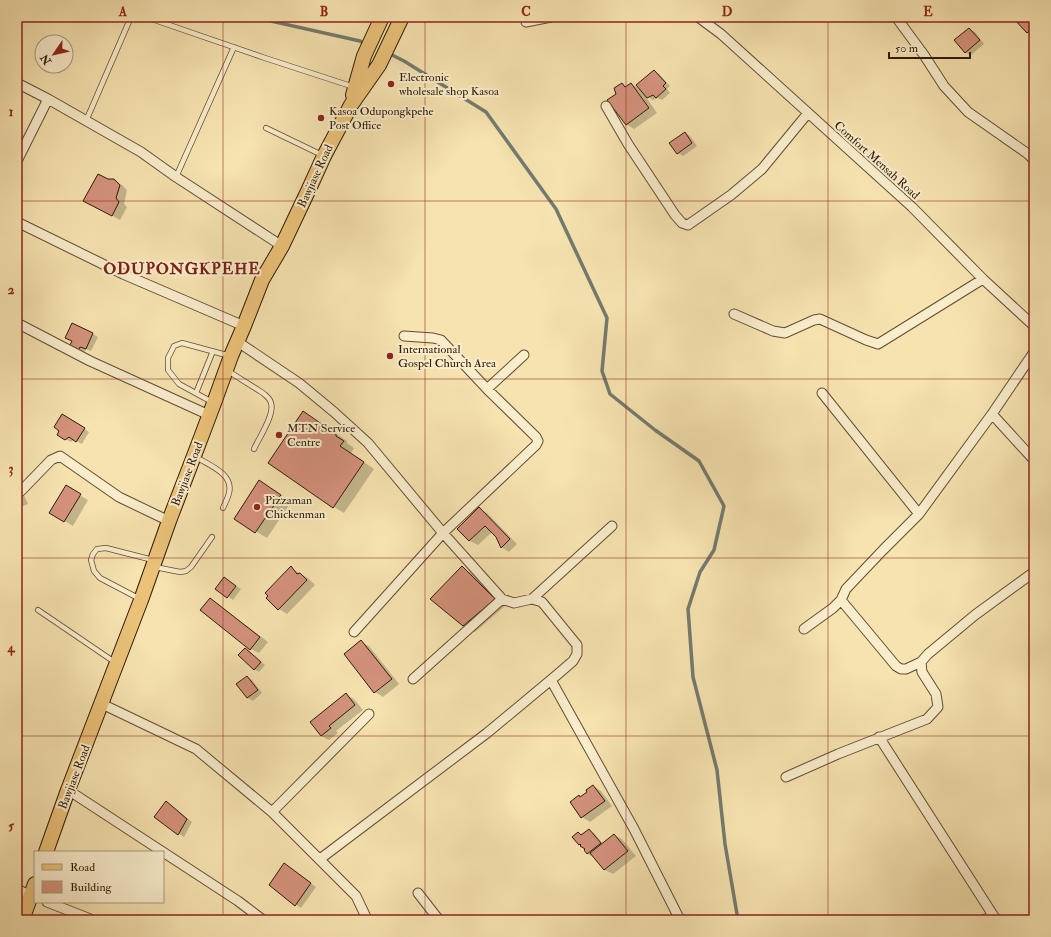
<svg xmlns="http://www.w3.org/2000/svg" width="1051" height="937" font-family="'IM FELL Double Pica',serif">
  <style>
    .shadow { fill: #0003 }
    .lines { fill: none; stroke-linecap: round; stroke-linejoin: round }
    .stream { stroke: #737b6f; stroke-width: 3.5 }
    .building { fill: #d4927c; stroke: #301a07 }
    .service-casing { stroke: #624c31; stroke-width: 6 }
    .minor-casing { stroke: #624c31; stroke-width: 11 }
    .primary-casing { stroke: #301a07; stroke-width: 16 }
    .service { stroke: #f9edcc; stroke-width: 4.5 }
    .minor { stroke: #f9edcc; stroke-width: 9 }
    .primary { stroke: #ebc278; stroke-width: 14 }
    .grid { fill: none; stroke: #8f2418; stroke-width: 1; stroke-opacity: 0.55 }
    .poi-dot { fill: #8f2418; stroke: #f9edcc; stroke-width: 1.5 }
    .labels { text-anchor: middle; stroke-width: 4; stroke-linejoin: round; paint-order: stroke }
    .poi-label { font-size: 12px; fill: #301a07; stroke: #f9edcc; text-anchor: start }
    .street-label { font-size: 12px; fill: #301a07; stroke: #f9edcc }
    .district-label { font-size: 16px; font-weight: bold; letter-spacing: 1px; fill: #7a1f14; stroke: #f9edcc }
    .neatline { fill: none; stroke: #8f2418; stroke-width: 1.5 }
    .grid-label { font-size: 13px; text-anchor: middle; font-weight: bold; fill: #8f2418 }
  </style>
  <rect width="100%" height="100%" fill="#f6e3b0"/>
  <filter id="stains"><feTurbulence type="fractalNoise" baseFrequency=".005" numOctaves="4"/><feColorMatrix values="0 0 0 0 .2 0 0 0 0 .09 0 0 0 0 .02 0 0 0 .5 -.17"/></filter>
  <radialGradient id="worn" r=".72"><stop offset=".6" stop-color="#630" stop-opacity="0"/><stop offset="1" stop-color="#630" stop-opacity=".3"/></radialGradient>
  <path class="shadow" d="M 1013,17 L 1034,17 L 1034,35 L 1028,32 Z
    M 969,29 L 975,32 L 984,44 L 971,55 L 965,52 Z
    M 654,71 L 659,74 L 670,86 L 667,89 L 670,93 L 662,100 L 658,98 L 653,100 L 644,94 L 657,113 L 634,129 L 626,124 L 617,94 L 622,84 L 627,87 L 631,84 L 640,89 Z
    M 685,133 L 690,136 L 697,146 L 683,156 L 678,153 Z
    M 108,180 L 114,180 L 122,185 L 127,190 L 124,204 L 127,207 L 120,220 L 93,205 Z
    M 93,334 L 98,337 L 91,351 L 86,349 L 84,353 L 75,349 Z
    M 63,415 L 89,432 L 82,444 L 74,440 L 71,442 L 58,435 Z
    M 314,419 L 347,441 L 347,443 L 354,448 L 351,453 L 374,469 L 344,513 L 334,507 Z
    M 17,480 L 28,504 L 17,509 Z
    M 66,487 L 88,500 L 73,526 L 51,513 Z
    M 271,488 L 291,502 L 267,538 L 235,519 Z
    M 479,509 L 487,513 L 517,544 L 509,552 L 501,547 L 496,537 L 492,532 L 478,545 L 470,541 L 459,529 Z
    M 291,568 L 308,578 L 315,585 L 287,614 L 279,609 L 267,598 Z
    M 462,568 L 473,574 L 505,606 L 475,632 L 464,626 L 431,599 Z
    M 224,578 L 241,589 L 233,600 L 216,588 Z
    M 210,599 L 218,604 L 268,642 L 259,653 L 251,649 L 201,610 Z
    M 361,642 L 369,646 L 399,684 L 383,697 L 375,692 L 345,654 Z
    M 245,649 L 250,652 L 265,665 L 259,672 L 254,669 Z
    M 247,677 L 252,680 L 262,693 L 253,701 L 248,698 Z
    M 346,695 L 354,699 L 363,710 L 336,731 L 338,733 L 329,740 L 321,736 Z
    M 593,786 L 601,791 L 612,806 L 590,822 L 582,817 L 579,796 L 581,798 L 589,792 Z
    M 166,802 L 171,805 L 192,822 L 184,837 L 155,817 Z
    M 589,830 L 594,833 L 603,844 L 614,835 L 622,839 L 636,856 L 613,874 L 605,870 L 594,856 L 593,857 L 588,854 L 585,850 L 586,849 L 580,844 L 578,833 L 583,836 Z
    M 289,868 L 316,887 L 301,908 L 270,885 Z"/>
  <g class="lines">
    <path class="stream" d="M 253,17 L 360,41 L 365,44
      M 388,53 L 404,61 L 486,112 L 556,209 L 607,318 L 602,371 L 610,394 L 655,430 L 699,461 L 724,506 L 714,550 L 700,572 L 688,609 L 693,677 L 717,770 L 725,844 L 738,920"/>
  </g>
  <path class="building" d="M 1012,17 L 1034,17 L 1034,26 L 1027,33 Z
    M 969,28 L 980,40 L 965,53 L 954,40 Z
    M 654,70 L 666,83 L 663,86 L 666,89 L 656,98 L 653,95 L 647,98 L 636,85 Z
    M 622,83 L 625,87 L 631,83 L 649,108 L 626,125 L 607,100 L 616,94 L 614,88 Z
    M 685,132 L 692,143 L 677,154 L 669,143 Z
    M 98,174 L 108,179 L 114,179 L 120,185 L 116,198 L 119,202 L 112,216 L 83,201 Z
    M 72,323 L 93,333 L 86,349 L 80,347 L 78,351 L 69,347 L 72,341 L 65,338 Z
    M 303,411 L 336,434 L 336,436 L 344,441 L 340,446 L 364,462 L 333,508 L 268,463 Z
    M 62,414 L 85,428 L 76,442 L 69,437 L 65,440 L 57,435 L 59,431 L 54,427 Z
    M 259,480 L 281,495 L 255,533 L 234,519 Z
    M 66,485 L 81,494 L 64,522 L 49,513 Z
    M 479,507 L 510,539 L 501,548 L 496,537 L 485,526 L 469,541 L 457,529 Z
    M 291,566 L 297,574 L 300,573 L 307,580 L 278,610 L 266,598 L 268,596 L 265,593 Z
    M 462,566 L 495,599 L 463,626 L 430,599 Z
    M 224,577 L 236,586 L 227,598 L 215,589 Z
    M 210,598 L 260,637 L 250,650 L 200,610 Z
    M 361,640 L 392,679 L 374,693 L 344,654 Z
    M 245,648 L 261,662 L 254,670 L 238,655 Z
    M 247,676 L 258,690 L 247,698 L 236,684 Z
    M 346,693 L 355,705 L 329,726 L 331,728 L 321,736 L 310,722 Z
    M 593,785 L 605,801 L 581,818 L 570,802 L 579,795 L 580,797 L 587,792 L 586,790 Z
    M 166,801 L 187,819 L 178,835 L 154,817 Z
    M 589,829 L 601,843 L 587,854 L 584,850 L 585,849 L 580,846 L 581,845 L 580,844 L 579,845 L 572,837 L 578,832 L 581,835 Z
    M 614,834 L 628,851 L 604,870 L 590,853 Z
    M 284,863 L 311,883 L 295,906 L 269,885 Z"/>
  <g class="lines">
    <g class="service-casing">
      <path id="service" d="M 146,17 L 265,58 L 354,87
        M 86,121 L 131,17
        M 266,128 L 322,155
        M 176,177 L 234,47
        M 228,371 L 263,393 C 266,396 270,398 271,403 C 275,414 259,438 254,449
        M 196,393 L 213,351
        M 212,402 L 179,384 L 168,370 L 168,358 L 174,346 L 182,343 L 230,356
        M 196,457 C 209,465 234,474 229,493 C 228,498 225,503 223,508
        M 155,567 L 180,572 L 186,571 L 191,567 L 212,537
        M 140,599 L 100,578 L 94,571 L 91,560 L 93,554 L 97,549 L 106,548 L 153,560
        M 38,610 L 116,663"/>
    </g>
    <g class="minor-casing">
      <path id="minor" d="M 698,17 L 721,34 L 912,207 L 983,279 L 1034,326
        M 896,17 L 924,55 L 944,86 L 968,112 L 1028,154 L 1034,160
        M 526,22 L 551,17
        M 17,83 L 48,99 L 141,152 L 176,177 L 282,246
        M 606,106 L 628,144 L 675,215 L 682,223 L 688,225 L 731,195 L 762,169 L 808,113
        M 17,161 L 48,99
        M 17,222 L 123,274 L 244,326
        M 734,314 L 773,331 L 785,333 L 814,320 L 820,319 L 866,340 L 878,344 L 983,279
        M 17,323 L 90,361 L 209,415
        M 238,342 L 299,383 L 334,412 L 368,443 L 443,533 L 502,599 L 514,603 L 532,599 L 542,602 L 577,645 L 577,654 L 573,661 L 558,674 L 487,733 L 320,859
        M 487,389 L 524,355
        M 822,393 L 919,514
        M 992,414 L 1034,460
        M 17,493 L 21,491 L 51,460 L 60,456 L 119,497 L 169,521
        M 532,599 L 612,526
        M 841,600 L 896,666 L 901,669 L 906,669 L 921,662
        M 804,629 L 833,608 L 841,600 L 846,589 L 883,550 L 919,514 L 992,414 L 1034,352
        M 354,632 L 443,533 L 536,445 L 538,441 L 536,437 L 487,389 L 441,340 L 433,338 L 404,336
        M 413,679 L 502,599
        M 551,680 L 634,829 L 680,920
        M 102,704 L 196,749 L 272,812 L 356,896 L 366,917 L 366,920
        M 879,737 L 993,915
        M 786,777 L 838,754 L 927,719 L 938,707 L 936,694 L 922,672 L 921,662 L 928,654 L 975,615 L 1034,572
        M 68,790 L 238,901 L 263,920
        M 272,812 L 369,714
        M 17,889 L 35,898
        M 418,893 L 439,920
        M 47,902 L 93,920
        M 984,920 L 993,915 L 996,919"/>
    </g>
    <g class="primary-casing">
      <path id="primary" d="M 353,95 L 364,56 L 382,17
        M 46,852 L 68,790 L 141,600 L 169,521 L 194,456 L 214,403 L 231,356 L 244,326 L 262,280 L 282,246 L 309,189 L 324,156 L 351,105 L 379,65 L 402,17
        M 22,920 L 35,884"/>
    </g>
    <use href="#service" class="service"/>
    <use href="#minor" class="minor"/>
    <use href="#primary" class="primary"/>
  </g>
  <path class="grid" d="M 223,17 L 223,920M 425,17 L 425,920M 626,17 L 626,920M 828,17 L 828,920M 17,201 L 1034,201M 17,379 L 1034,379M 17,558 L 1034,558M 17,736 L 1034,736"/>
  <g class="poi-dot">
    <circle cx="391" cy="84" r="4"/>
    <circle cx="321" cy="118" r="4"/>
    <circle cx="390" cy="356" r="4"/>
    <circle cx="279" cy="435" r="4"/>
    <circle cx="257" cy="507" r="4"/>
  </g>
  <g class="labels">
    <g class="poi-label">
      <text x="399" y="81">Electronic<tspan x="399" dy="14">wholesale shop Kasoa</tspan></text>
      <text x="329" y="115">Kasoa Odupongkpehe<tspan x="329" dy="14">Post Office</tspan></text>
      <text x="398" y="353">International<tspan x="398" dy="14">Gospel Church Area</tspan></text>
      <text x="287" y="432">MTN Service<tspan x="287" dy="14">Centre</tspan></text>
      <text x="265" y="504">Pizzaman<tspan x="265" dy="14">Chickenman</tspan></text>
    </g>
    <g class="street-label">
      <text transform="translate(877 160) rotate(42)" y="4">Comfort Mensah Road</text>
      <text transform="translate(315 176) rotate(-65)" y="4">Bawjiase Road</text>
      <text transform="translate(187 474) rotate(-69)" y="4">Bawjiase Road</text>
      <text transform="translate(74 777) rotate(-69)" y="4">Bawjiase Road</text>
    </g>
    <g class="district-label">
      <text x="182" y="274">ODUPONGKPEHE</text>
    </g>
  </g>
  <rect width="1051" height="937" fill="none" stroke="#f6e3b0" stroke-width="44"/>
  <rect x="34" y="851" width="130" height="52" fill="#f9edcc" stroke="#a9997d"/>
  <rect x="42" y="864" width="20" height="6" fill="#ebc278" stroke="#a9997d"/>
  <text x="70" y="871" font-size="12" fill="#301a07">Road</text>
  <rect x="42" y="881" width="20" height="12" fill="#d4927c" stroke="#a9997d"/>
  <text x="70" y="891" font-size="12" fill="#301a07">Building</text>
  <g transform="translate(54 54) rotate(236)"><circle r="19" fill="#f9edcc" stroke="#a9997d"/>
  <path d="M0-3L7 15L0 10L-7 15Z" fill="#8f2418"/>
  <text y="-6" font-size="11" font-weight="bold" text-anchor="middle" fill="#301a07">N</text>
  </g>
  <path d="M889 52v6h81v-6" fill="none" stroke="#301a07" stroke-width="2"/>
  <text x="895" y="52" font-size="12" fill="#301a07" stroke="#f9edcc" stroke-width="3" paint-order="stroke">50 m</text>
  <rect x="22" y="22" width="1007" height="893" class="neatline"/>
  <g class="grid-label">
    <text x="123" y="16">A</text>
    <text x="324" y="16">B</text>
    <text x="526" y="16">C</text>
    <text x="727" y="16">D</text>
    <text x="928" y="16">E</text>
    <text x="11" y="116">1</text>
    <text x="11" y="294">2</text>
    <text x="11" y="473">3</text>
    <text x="11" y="652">4</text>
    <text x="11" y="830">5</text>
  </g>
  <rect width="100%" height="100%" filter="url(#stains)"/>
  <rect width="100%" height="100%" fill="url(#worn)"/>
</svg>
